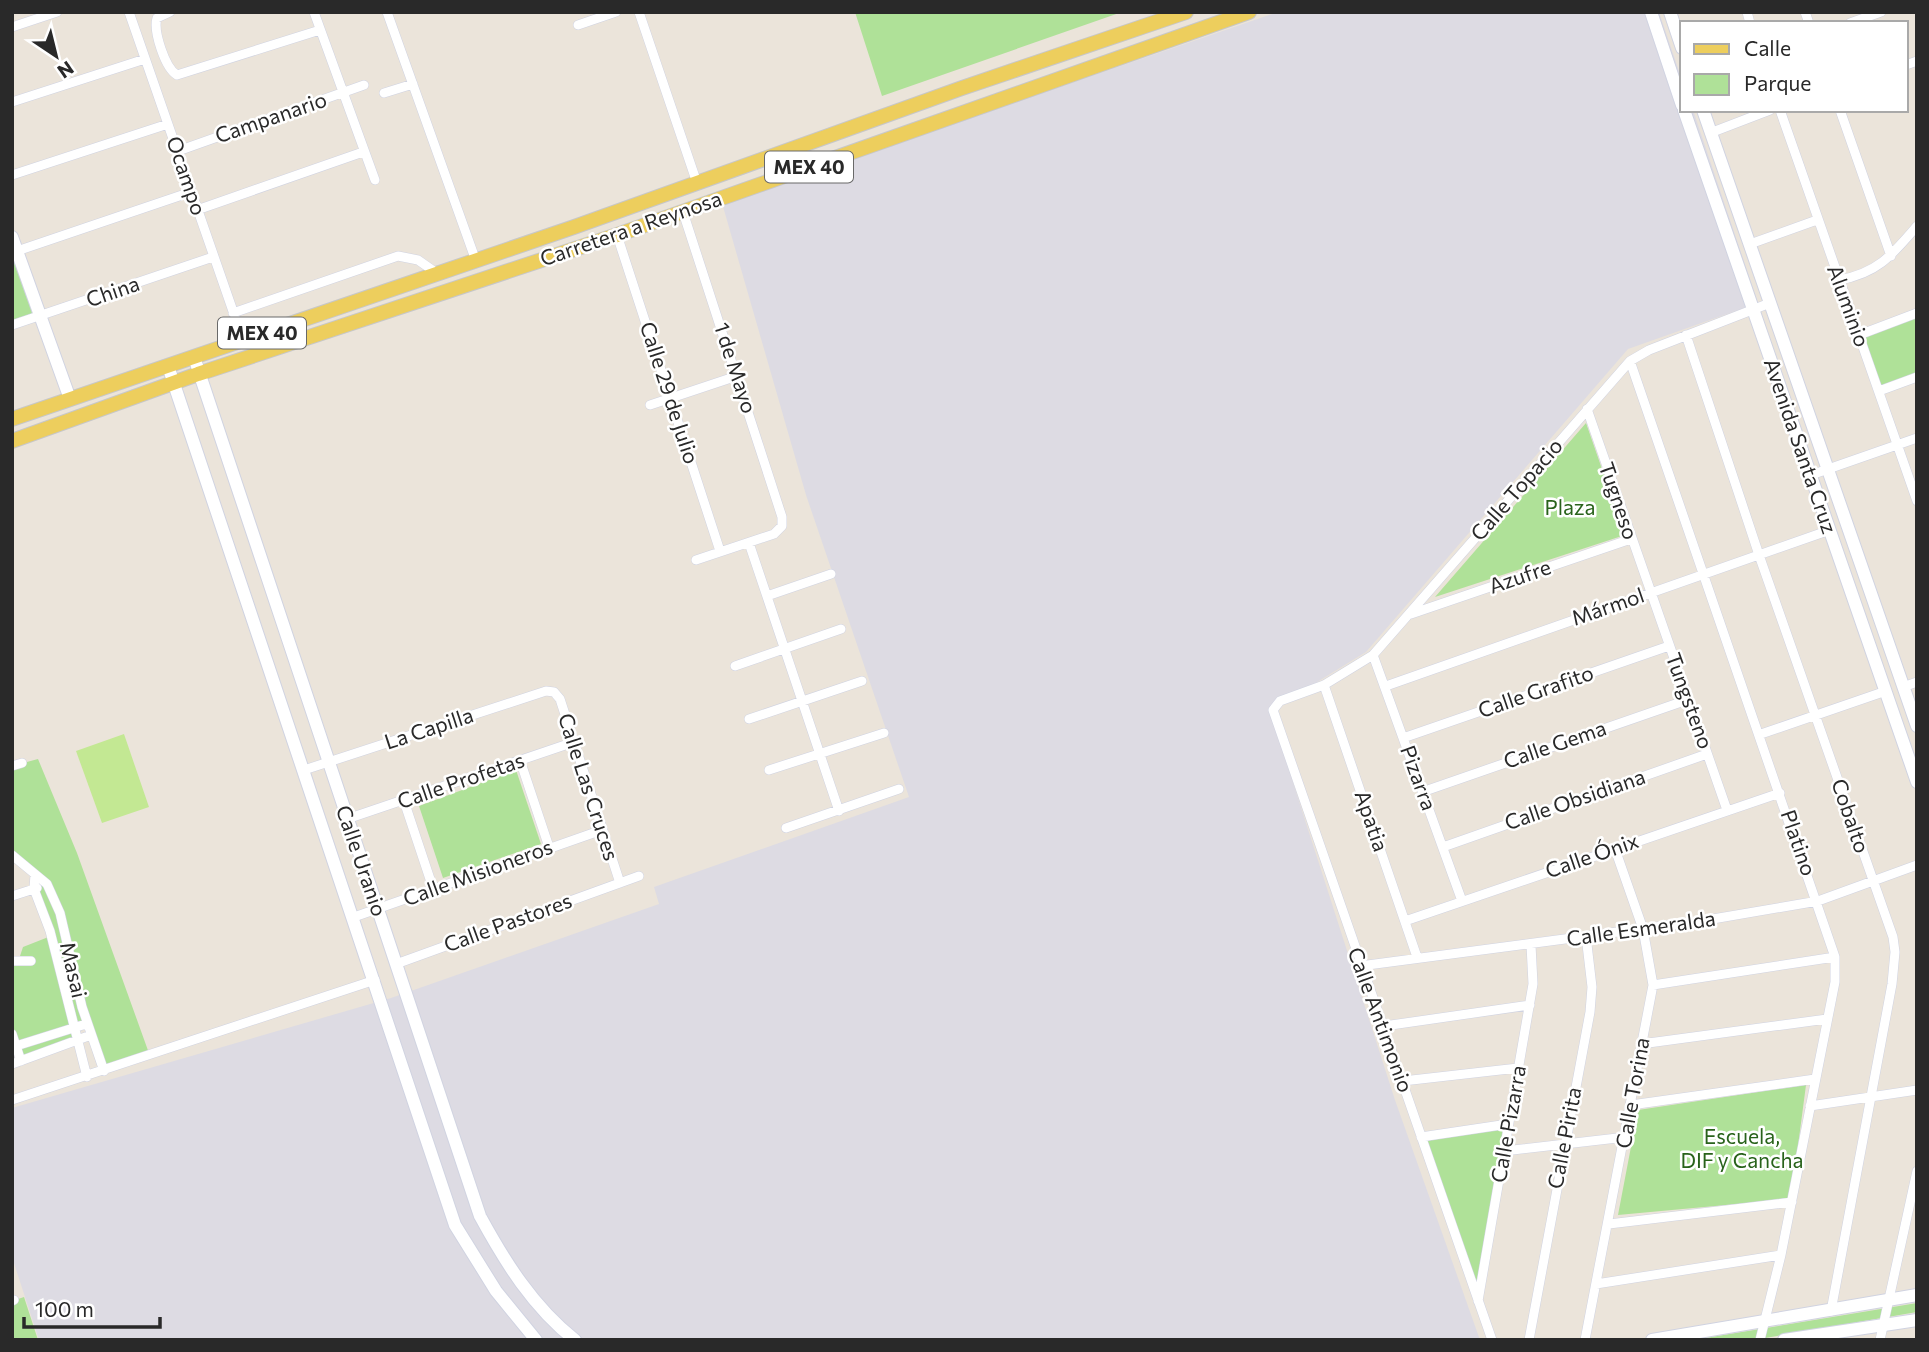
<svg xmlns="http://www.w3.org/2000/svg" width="1929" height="1352" font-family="Commissioner,sans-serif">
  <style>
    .industrial { fill: #dddbe3 }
    .green { fill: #afe198 }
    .pitch { fill: #c3e893 }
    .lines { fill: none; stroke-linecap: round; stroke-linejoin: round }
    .street-casing { stroke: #d0d3e1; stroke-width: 10 }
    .secondary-casing { stroke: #d0d3e1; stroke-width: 14 }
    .primary-casing { stroke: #c7c7c7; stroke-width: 16 }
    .street { stroke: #fff; stroke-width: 9 }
    .secondary { stroke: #fff; stroke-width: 12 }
    .primary { stroke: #edce5d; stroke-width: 14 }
    .labels { text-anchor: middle; stroke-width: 5; stroke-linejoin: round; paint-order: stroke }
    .shield { fill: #fff; stroke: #696969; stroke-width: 2 }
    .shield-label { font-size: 19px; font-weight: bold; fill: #292929 }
    .street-label { font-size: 21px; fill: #292929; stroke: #fff }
    .park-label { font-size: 21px; fill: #29631b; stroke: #fff }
  </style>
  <rect width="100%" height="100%" fill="#ebe4da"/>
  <path class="industrial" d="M 1278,12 L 1659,12 L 1682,80 L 1682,110 L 1693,110 L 1758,303 L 1628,349 L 1366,652 L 1270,711 L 1395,1100 L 1480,1340 L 39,1340 L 12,1257 L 12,1108 L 391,998 L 659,904 L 654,887 L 909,797 L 806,495 L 722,203 Z"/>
  <path class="green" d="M 855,12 L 1122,12 L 882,96 Z
    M 12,236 L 41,316 L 12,325 Z
    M 1917,313 L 1917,377 L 1879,391 L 1859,335 Z
    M 1586,423 L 1625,535 L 1435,597 Z
    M 38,759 L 77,853 L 150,1056 L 104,1071 L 87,1024 L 73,1028 L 77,1040 L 21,1061 L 12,1034 L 12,961 L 19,959 L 23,947 L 51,936 L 34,874 L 12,855 L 12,766 Z
    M 516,770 L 541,844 L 443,878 L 419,806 Z
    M 1806,1085 L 1791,1199 L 1618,1215 L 1638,1110 Z
    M 1508,1124 L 1478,1303 L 1421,1138 Z
    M 24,1297 L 38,1340 L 12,1340 L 12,1301 Z
    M 1917,1303 L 1917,1312 L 1753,1340 L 1693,1340 Z"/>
  <path class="pitch" d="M 124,734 L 149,807 L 102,823 L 76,751 Z"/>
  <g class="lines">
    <g class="street-casing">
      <path id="street" d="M 129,12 L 243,340
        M 170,12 L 157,18 C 153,31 165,68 177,75 L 320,30
        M 314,12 L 375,180
        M 387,12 L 476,261
        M 639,12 L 697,183
        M 1747,12 L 1750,23
        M 1805,12 L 1809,23
        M 1850,23 L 1881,12
        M 578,25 L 616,12
        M 12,27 L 57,12
        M 1906,65 L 1917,61
        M 384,93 L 413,84
        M 12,102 L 145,59
        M 1780,110 L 1917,501
        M 1840,110 L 1891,256
        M 1710,133 L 1770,110
        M 178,151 L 364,85
        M 12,175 L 168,124
        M 197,210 L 363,152
        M 683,212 L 782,517 L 782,526 L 774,534 L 696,560
        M 617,235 L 720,551
        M 1750,244 L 1817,220
        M 17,251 L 191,192
        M 1839,280 C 1878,273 1892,255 1917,226
        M 233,313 L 398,256 L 418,260 L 438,274
        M 12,325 L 213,257
        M 1686,335 L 1759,555 L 1893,937 L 1895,952 L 1892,984 L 1831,1311
        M 1859,335 L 1917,313
        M 1630,361 L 1835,957 L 1835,982 L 1781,1255 L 1760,1340
        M 1879,391 L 1917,377
        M 650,405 L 737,376
        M 1587,409 L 1727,810
        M 1811,475 L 1917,438
        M 749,543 L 839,811
        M 767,596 L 831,574
        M 1411,614 L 1631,539
        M 1373,655 L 1462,901
        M 735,666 L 841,629
        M 1324,685 L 1417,957
        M 1386,686 L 1830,530
        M 1903,687 L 1917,682
        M 749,719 L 862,681
        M 1761,734 L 1886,691
        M 1403,738 L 1669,646
        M 520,760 L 549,847
        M 12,766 L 22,763
        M 304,770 L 546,691 L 554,692 L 560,699 L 620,883
        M 769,770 L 884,733
        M 1422,792 L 1687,700
        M 404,801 L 433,888
        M 347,819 L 574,742
        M 786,828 L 899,789
        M 1443,847 L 1707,754
        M 12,855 L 47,884 L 60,913 L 82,1007 L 104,1071
        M 35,874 L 34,889 L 50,931 L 87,1077
        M 12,896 L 37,888
        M 354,917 L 602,830
        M 1405,921 L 1780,793
        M 12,961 L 31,961
        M 396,964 L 639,876
        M 1360,966 L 1701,921 L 1818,901 L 1917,865
        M 1653,985 L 1835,957
        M 1384,1026 L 1530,1005
        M 12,1034 L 21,1061
        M 1641,1044 L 1827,1019
        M 16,1046 L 86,1024
        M 12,1064 L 91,1035
        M 1403,1081 L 1518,1068
        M 12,1100 L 375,980
        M 1631,1105 L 1815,1079
        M 1810,1106 L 1917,1090
        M 1421,1137 L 1508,1124
        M 1504,1151 L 1626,1137
        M 1609,1224 L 1792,1202
        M 1596,1284 L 1781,1255
        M 12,1301 L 14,1300
        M 1478,1301 L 1533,984 L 1531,945
        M 1492,1340 L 1273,710 L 1280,701 L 1324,685 L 1373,655 L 1630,361 L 1649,350 L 1770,303
        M 1529,1340 L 1590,1012 L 1592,987 L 1586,936
        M 1585,1340 L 1653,985 L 1643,929 L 1615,849
        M 1880,1340 L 1917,1171"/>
    </g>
    <g class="secondary-casing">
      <path id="secondary" d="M 1651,12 L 1682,105
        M 1670,12 L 1682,48
        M 1684,110 L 1917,782
        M 1703,110 L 1917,726
        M 12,237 L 70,399
        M 194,357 L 480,1216 C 505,1262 533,1307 575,1340
        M 168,366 L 455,1225 L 496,1291 L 536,1340
        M 1652,1340 L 1917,1295
        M 1784,1340 L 1917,1320"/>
    </g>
    <g class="primary-casing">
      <path id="primary" d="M 12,419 L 574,227 L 962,88 L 1186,12
        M 12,441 L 198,374 L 617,235 L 1249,12"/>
    </g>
    <use href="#street" class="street"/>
    <use href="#secondary" class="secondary"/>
    <use href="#primary" class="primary"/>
  </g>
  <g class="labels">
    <g class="shield">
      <rect x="765" y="151.5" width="88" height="31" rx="5"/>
      <rect x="218" y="317.5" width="88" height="31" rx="5"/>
    </g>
    <g class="shield-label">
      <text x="809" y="174">MEX 40</text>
      <text x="262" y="340">MEX 40</text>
    </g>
    <g class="street-label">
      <text transform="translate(271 118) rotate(-19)" y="7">Campanario</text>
      <text transform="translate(186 176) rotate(71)" y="7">Ocampo</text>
      <text transform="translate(631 229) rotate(-19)" y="7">Carretera a Reynosa</text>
      <text transform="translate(113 292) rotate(-19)" y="7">China</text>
      <text transform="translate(1848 306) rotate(70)" y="7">Aluminio</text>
      <text transform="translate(735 368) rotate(72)" y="7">1 de Mayo</text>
      <text transform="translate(669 393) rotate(72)" y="7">Calle 29 de Julio</text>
      <text transform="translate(1800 446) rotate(71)" y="7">Avenida Santa Cruz</text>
      <text transform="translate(1517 490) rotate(-49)" y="7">Calle Topacio</text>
      <text transform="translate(1618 501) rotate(71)" y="7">Tugneso</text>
      <text transform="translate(1520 577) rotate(-19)" y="7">Azufre</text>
      <text transform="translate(1608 607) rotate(-19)" y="7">Mármol</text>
      <text transform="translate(1536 692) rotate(-19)" y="7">Calle Grafito</text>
      <text transform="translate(1689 701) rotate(70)" y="7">Tungsteno</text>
      <text transform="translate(429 729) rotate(-18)" y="7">La Capilla</text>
      <text transform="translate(1555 745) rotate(-19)" y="7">Calle Gema</text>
      <text transform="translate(1418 778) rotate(70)" y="7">Pizarra</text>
      <text transform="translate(461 781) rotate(-19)" y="7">Calle Profetas</text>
      <text transform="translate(588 787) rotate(72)" y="7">Calle Las Cruces</text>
      <text transform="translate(1575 800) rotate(-19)" y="7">Calle Obsidiana</text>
      <text transform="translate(1850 816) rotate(71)" y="7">Cobalto</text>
      <text transform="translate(1371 821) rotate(71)" y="7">Apatia</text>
      <text transform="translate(1798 843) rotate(71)" y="7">Platino</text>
      <text transform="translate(1592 856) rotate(-19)" y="7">Calle Ónix</text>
      <text transform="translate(361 861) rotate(71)" y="7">Calle Uranio</text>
      <text transform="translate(478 873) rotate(-20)" y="7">Calle Misioneros</text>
      <text transform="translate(508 923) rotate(-20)" y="7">Calle Pastores</text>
      <text transform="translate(1641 929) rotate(-8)" y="7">Calle Esmeralda</text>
      <text transform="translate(73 970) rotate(77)" y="7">Masai</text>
      <text transform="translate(1380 1020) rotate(70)" y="7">Calle Antimonio</text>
      <text transform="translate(1633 1093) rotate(-80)" y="7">Calle Torina</text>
      <text transform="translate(1509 1124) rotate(-80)" y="7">Calle Pizarra</text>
      <text transform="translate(1565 1138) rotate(-79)" y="7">Calle Pirita</text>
    </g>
    <g class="park-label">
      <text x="1570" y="515">Plaza</text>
      <text x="1742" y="1144">Escuela,<tspan x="1742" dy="24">DIF y Cancha</tspan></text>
    </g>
  </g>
  <rect width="1929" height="1352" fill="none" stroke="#292929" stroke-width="28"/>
  <rect x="1680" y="21" width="228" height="91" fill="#ffffff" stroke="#a9a9a9" stroke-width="2"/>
  <rect x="1694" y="44" width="35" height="10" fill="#edce5d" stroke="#a9a9a9" stroke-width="2"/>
  <text x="1744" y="56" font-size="21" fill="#292929">Calle</text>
  <rect x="1694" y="74" width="35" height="21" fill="#afe198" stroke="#a9a9a9" stroke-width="2"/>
  <text x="1744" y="91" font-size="21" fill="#292929">Parque</text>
  <g transform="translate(56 56) rotate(145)" stroke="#ffffff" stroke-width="5" paint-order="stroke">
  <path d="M0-5L12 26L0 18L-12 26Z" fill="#292929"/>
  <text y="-10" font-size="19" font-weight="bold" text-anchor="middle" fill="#292929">N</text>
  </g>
  <path d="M24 1317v10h136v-10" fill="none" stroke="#292929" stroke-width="3.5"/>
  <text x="35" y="1317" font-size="21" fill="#292929" stroke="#ffffff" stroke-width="5" paint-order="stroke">100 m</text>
</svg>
